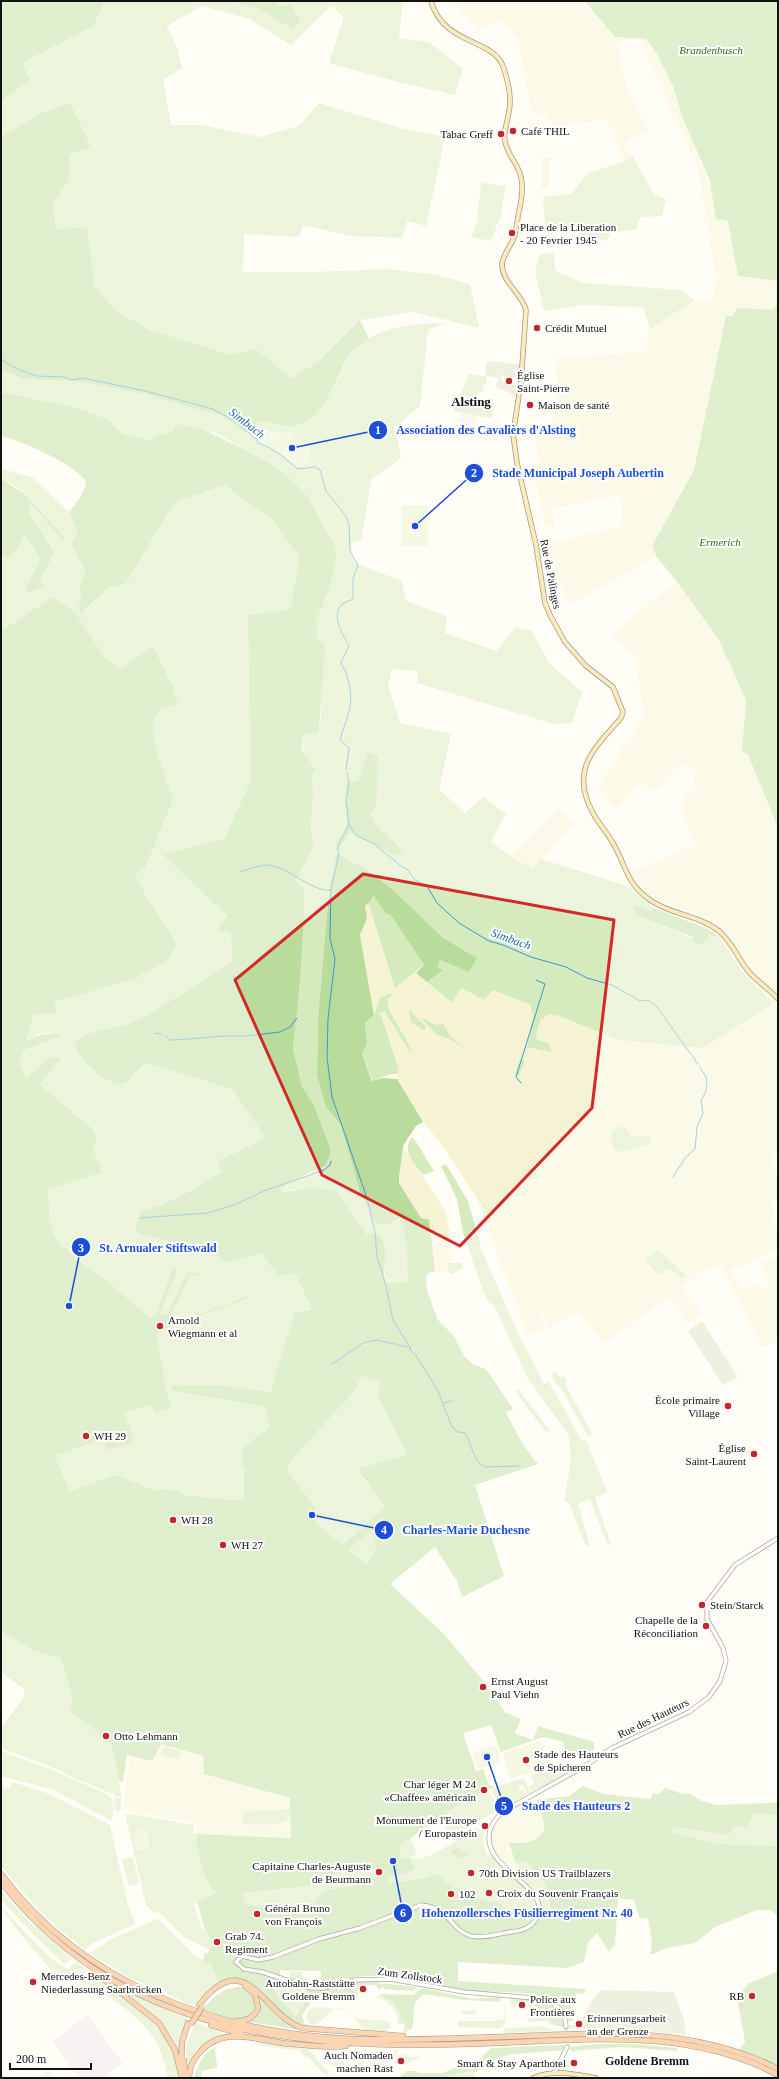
<svg xmlns="http://www.w3.org/2000/svg" width="779" height="2079" font-family="'Times New Roman',serif">
  <style>
    .industrial { fill: #eee6ef }
    .farmland { fill: #f6f3d4 }
    .green { fill: #d5ebbd; fill-rule: evenodd }
    .forest { fill: #b9dc9c; fill-rule: evenodd }
    .cemetery { fill: #d9e3c4 }
    .pitch { fill: #e6f2cf }
    .plaza { fill: #f1ede2 }
    .lines { fill: none; stroke-linecap: round; stroke-linejoin: round }
    .stream { stroke: #3f96cf; stroke-width: 1 }
    .minor-tunnel { stroke: #dbdad3; stroke-width: 3.5; stroke-dasharray: 3.5 2; stroke-linecap: butt }
    .minor-casing { stroke: #444; stroke-width: 5 }
    .major-casing { stroke: #222; stroke-width: 5.5 }
    .highway-casing { stroke: #222; stroke-width: 6 }
    .minor { stroke: #fff; stroke-width: 3.5 }
    .major { stroke: #f9d66b; stroke-width: 4 }
    .highway { stroke: #f5a25d; stroke-width: 5 }
    .highway-bridge-casing { stroke: #222; stroke-width: 6; stroke-linecap: butt }
    .highway-bridge { stroke: #f5a25d; stroke-width: 5 }
    .marked { fill: none; stroke: #d62828; stroke-width: 3; stroke-linejoin: round }
    .poi-dot { fill: #c4262e; stroke: #fff; stroke-width: 1.5 }
    .labels { text-anchor: middle; stroke-width: 4; stroke-linejoin: round; paint-order: stroke }
    .park-label { font-size: 11px; font-style: italic; fill: #2f6b1f; stroke: #fff }
    .poi-label { font-size: 11px; fill: #111; stroke: #fff; text-anchor: start }
    .street-label { font-size: 11px; fill: #111; stroke: #fff }
    .water-label { font-size: 12px; font-style: italic; fill: #1768a6; stroke: #fff }
    .neighbourhood-label { font-size: 12px; font-weight: bold; fill: #111; stroke: #fff }
    .quarter-label { font-size: 13px; font-weight: bold; fill: #111; stroke: #fff }
    .leader { fill: none; stroke: #1d4ed8; stroke-width: 1.5 }
    .callout-dot { fill: #1d4ed8; stroke: #fff; stroke-width: 1.5 }
    .mark-label { font-size: 12px; text-anchor: middle; font-weight: bold; fill: #fff }
    .callout-label { font-size: 12px; text-anchor: middle; font-weight: bold; fill: #1d4ed8; stroke: #fff; stroke-width: 4; stroke-linejoin: round; paint-order: stroke }
  </style>
  <rect width="100%" height="100%" fill="#fffdf5"/>
  <path class="industrial" d="M 81,1968 L 88,1974 L 84,1980 L 76,1974 Z
    M 88,2015 L 123,2064 L 103,2078 L 79,2078 L 52,2041 Z
    M 48,2070 L 53,2078 L 37,2078 Z"/>
  <path class="farmland" d="M 452,1 L 585,1 L 615,37 L 646,39 L 657,54 L 673,86 L 683,119 L 712,191 L 728,221 L 738,276 L 778,281 L 778,302 L 774,310 L 738,308 L 732,316 L 726,316 L 694,470 L 652,545 L 657,557 L 570,604 L 555,569 L 549,543 L 623,526 L 621,495 L 552,508 L 554,525 L 546,526 L 531,465 L 538,463 L 535,433 L 549,435 L 558,399 L 555,358 L 644,352 L 650,329 L 643,307 L 584,305 L 544,311 L 535,271 L 540,254 L 553,253 L 556,271 L 584,283 L 680,290 L 694,300 L 713,302 L 716,278 L 699,171 L 639,39 L 618,43 L 626,85 L 648,131 L 625,142 L 654,195 L 666,199 L 662,216 L 640,217 L 636,230 L 611,232 L 607,241 L 545,224 L 543,197 L 571,194 L 588,173 L 623,162 L 606,118 L 554,128 L 546,116 L 531,110 L 518,39 L 500,20 L 480,29 Z
    M 677,582 L 718,638 L 746,700 L 742,751 L 747,755 L 778,828 L 778,1154 L 773,1155 L 773,1170 L 778,1171 L 778,1199 L 771,1200 L 778,1237 L 778,1250 L 731,1270 L 742,1289 L 755,1284 L 761,1291 L 769,1286 L 760,1262 L 778,1256 L 778,1340 L 762,1347 L 720,1265 L 700,1273 L 682,1286 L 701,1314 L 687,1323 L 669,1297 L 605,1343 L 576,1311 L 549,1328 L 541,1311 L 539,1312 L 546,1329 L 528,1335 L 497,1254 L 481,1205 L 446,1151 L 419,1116 L 397,1079 L 396,1074 L 399,1069 L 380,1012 L 385,1012 L 406,1046 L 411,1050 L 412,1049 L 387,1008 L 388,998 L 380,998 L 374,1013 L 360,935 L 367,918 L 365,906 L 368,902 L 395,988 L 415,972 L 452,1003 L 461,988 L 484,1000 L 493,990 L 619,1040 L 703,1048 L 760,989 L 746,976 L 717,935 L 720,925 L 701,916 L 659,901 L 645,892 L 630,873 L 694,845 L 680,806 L 694,785 L 693,770 L 681,763 L 654,792 L 641,782 L 616,809 L 603,797 L 606,793 L 598,786 L 644,716 L 635,656 L 612,638 L 634,615 Z
    M 560,807 L 575,824 L 533,869 L 511,856 Z
    M 403,1146 L 446,1212 L 453,1255 L 453,1262 L 447,1263 L 448,1272 L 435,1272 L 429,1221 L 421,1218 L 399,1183 Z
    M 161,1744 L 203,1756 L 205,1775 L 290,1798 L 291,1838 L 197,1834 L 197,1823 L 122,1810 L 130,1756 L 152,1761 Z
    M 536,1800 L 544,1821 L 545,1830 L 543,1834 L 522,1844 L 519,1843 L 508,1847 L 520,1869 L 514,1876 L 492,1852 L 489,1834 L 498,1816 L 521,1801 Z"/>
  <path class="green" d="M 105,1 L 230,1 L 260,9 L 293,30 L 280,6 L 272,1 L 403,1 L 399,38 L 429,42 L 463,69 L 455,95 L 398,82 L 329,63 L 344,17 L 331,6 L 291,45 L 249,19 L 202,6 L 167,26 L 177,48 L 182,68 L 163,80 L 171,125 L 202,125 L 259,137 L 299,126 L 319,103 L 400,128 L 445,137 L 426,226 L 407,221 L 402,238 L 351,236 L 303,225 L 299,237 L 244,234 L 243,272 L 314,272 L 389,269 L 436,275 L 470,284 L 479,328 L 413,312 L 361,320 L 320,360 L 291,380 L 256,349 L 228,354 L 148,329 L 114,310 L 95,287 L 87,227 L 56,229 L 54,202 L 67,183 L 71,166 L 69,155 L 90,147 L 70,102 L 37,115 L 1,137 L 1,101 L 30,80 L 22,63 L 94,26 Z
    M 633,157 L 654,195 L 666,199 L 662,216 L 640,217 L 636,230 L 611,232 L 607,241 L 545,224 L 543,197 L 571,194 L 588,173 L 623,162 Z
    M 481,183 L 506,186 L 501,215 L 491,241 L 471,237 L 477,221 Z
    M 553,253 L 556,271 L 584,283 L 680,290 L 694,300 L 650,329 L 643,307 L 584,305 L 544,311 L 535,271 L 540,254 Z
    M 445,323 L 428,330 L 420,406 L 395,427 L 401,458 L 372,479 L 361,539 L 351,544 L 354,563 L 402,581 L 406,601 L 447,616 L 445,633 L 497,651 L 515,627 L 532,631 L 549,663 L 582,692 L 572,723 L 554,724 L 417,683 L 418,671 L 392,669 L 388,685 L 400,723 L 451,734 L 439,789 L 465,813 L 483,797 L 506,814 L 491,841 L 510,856 L 533,869 L 541,859 L 624,885 C 635,890 644,901 654,908 L 651,911 L 631,905 L 635,910 L 635,915 L 705,943 L 708,935 L 713,934 L 715,937 L 717,935 L 746,976 L 773,1003 L 703,1048 L 619,1040 L 559,1016 L 548,1014 L 543,1019 L 541,1018 L 536,1034 L 537,1040 L 548,1043 L 552,1052 L 527,1047 L 533,1015 L 531,1010 L 531,1005 L 493,990 L 484,1000 L 461,988 L 452,1003 L 427,982 L 443,970 L 437,967 L 440,960 L 469,972 L 477,958 L 442,937 L 367,869 L 340,855 L 338,850 L 350,833 L 403,851 L 377,826 L 371,815 L 367,752 L 358,781 L 346,783 L 345,801 L 347,824 L 337,844 L 337,850 L 329,890 L 318,1019 L 317,1074 L 326,1107 L 341,1125 L 349,1149 L 401,1216 L 407,1246 L 409,1282 C 403,1283 393,1284 389,1282 C 381,1278 385,1255 386,1247 L 367,1236 L 338,1193 L 295,1189 L 285,1193 L 281,1192 L 282,1188 L 298,1178 L 317,1171 L 313,1103 L 302,1087 L 293,1048 L 300,983 L 304,918 L 304,889 L 296,880 L 314,843 L 311,830 L 313,794 L 312,775 L 314,766 C 302,755 301,749 304,733 L 317,734 C 328,707 314,652 316,622 C 317,611 327,599 330,588 C 332,583 336,551 335,546 C 333,540 308,497 303,491 C 290,477 224,434 206,430 C 194,428 160,435 150,440 L 123,434 L 107,419 L 74,407 L 1,392 L 1,370 L 23,379 L 83,382 L 144,394 L 206,412 C 221,412 236,425 247,434 L 258,422 L 263,421 C 271,422 292,427 299,425 C 318,419 334,388 342,371 C 345,365 347,357 352,352 C 375,326 413,324 445,323 ZM 259,431 L 285,432 L 311,459 L 301,467 L 274,448 L 256,441 Z
    M 469,374 L 487,377 L 486,384 L 483,385 L 483,393 L 481,392 L 476,395 L 482,407 L 488,401 L 494,405 L 493,415 L 490,418 L 453,411 Z
    M 3,469 L 33,478 L 69,512 L 78,532 L 79,560 L 86,573 L 79,588 L 81,599 L 78,607 L 84,612 L 108,588 L 125,585 L 174,503 L 224,485 L 271,519 L 299,556 L 291,609 L 248,616 L 250,782 L 225,839 L 163,855 L 227,916 L 218,931 L 231,932 L 232,962 L 148,1015 L 128,1024 L 90,1033 L 77,1052 L 84,1062 L 100,1076 L 136,1074 L 146,1063 L 232,1089 L 267,1138 L 218,1161 L 221,1172 C 194,1189 173,1203 141,1211 L 139,1234 L 189,1246 L 217,1256 L 225,1263 L 261,1253 L 279,1276 L 293,1273 L 297,1277 L 312,1310 L 295,1313 L 270,1392 L 219,1385 L 173,1391 L 266,1407 L 269,1427 L 242,1449 L 247,1470 L 244,1472 L 244,1498 L 232,1500 L 185,1495 L 178,1491 L 167,1489 L 156,1490 L 115,1475 L 70,1491 L 55,1456 L 103,1439 L 124,1413 L 151,1404 L 171,1408 L 165,1384 L 157,1332 L 248,1298 L 247,1296 L 170,1325 L 169,1320 L 190,1276 L 202,1275 L 187,1272 L 166,1316 L 160,1313 L 178,1270 L 173,1269 L 156,1313 L 151,1318 L 108,1282 L 79,1261 L 60,1243 L 54,1235 L 50,1222 L 48,1190 L 103,1172 L 93,1150 L 97,1137 L 92,1128 L 40,1085 L 60,1059 L 26,1079 L 20,1064 L 23,1051 L 44,1043 L 52,1033 L 38,1034 L 26,1041 L 34,1014 L 55,1014 L 55,1002 L 132,980 L 138,885 L 133,876 L 173,799 C 167,779 150,740 154,720 C 155,717 158,713 159,709 L 178,704 L 174,689 L 153,646 L 122,668 L 119,667 L 104,656 L 75,612 L 52,597 L 1,631 L 1,556 L 8,558 L 18,548 L 25,534 L 40,559 L 26,590 L 40,578 L 54,555 L 54,551 L 29,512 L 31,504 L 63,539 C 46,516 31,490 2,480 Z
    M 375,896 L 385,913 L 391,914 L 424,965 L 395,988 L 368,902 Z
    M 390,993 L 392,996 L 388,998 L 388,1008 L 412,1050 L 411,1051 L 406,1046 L 385,1012 L 380,1012 L 399,1070 L 396,1074 L 390,1074 L 373,1081 L 362,1054 L 367,1043 L 365,1023 L 374,1015 L 380,998 Z
    M 409,1010 L 426,1026 L 426,1028 L 424,1030 L 411,1022 Z
    M 420,1017 L 437,1025 L 443,1024 L 451,1037 L 467,1050 L 450,1039 L 437,1035 Z
    M 520,1059 L 525,1061 L 519,1076 L 515,1075 Z
    M 621,1126 L 627,1129 L 631,1136 L 650,1137 L 650,1144 L 622,1152 L 614,1149 L 610,1134 Z
    M 412,1137 C 422,1148 425,1159 434,1171 L 423,1175 C 414,1162 401,1151 412,1137 Z
    M 446,1164 L 468,1201 L 482,1251 L 519,1335 L 544,1384 L 549,1382 L 582,1441 L 586,1440 L 607,1492 L 595,1497 L 611,1544 L 608,1546 L 590,1499 L 578,1504 L 590,1546 L 585,1545 L 569,1503 L 564,1502 L 571,1461 L 569,1436 L 527,1377 L 501,1320 L 494,1306 L 486,1299 L 463,1233 L 457,1199 L 441,1166 Z
    M 658,1250 L 685,1275 L 682,1278 L 667,1268 L 659,1275 L 645,1261 Z
    M 447,1263 L 461,1263 L 464,1268 L 452,1274 L 448,1272 Z
    M 556,1371 L 561,1378 L 565,1377 L 567,1381 L 565,1384 L 593,1435 L 588,1437 L 561,1388 L 557,1385 L 551,1374 Z
    M 362,1376 L 381,1382 L 378,1396 L 407,1455 L 357,1470 L 385,1507 L 343,1545 L 314,1521 L 315,1507 L 288,1472 L 289,1465 L 294,1457 L 353,1393 Z
    M 518,1389 L 551,1432 L 545,1431 L 515,1391 Z
    M 372,1530 L 376,1550 L 366,1564 L 349,1550 Z
    M 1,1631 L 60,1658 L 72,1695 L 70,1711 L 110,1742 L 122,1798 L 65,1774 L 59,1770 L 1,1748 L 1,1728 L 24,1697 L 24,1689 L 1,1672 Z
    M 164,1747 L 181,1751 L 179,1759 L 161,1754 Z
    M 1,1751 L 52,1770 L 107,1794 C 115,1800 115,1811 111,1820 L 51,1789 L 1,1776 Z
    M 542,1772 L 548,1784 L 532,1792 L 529,1787 L 534,1783 L 531,1776 Z
    M 524,1778 L 531,1793 L 528,1794 L 522,1784 L 518,1786 L 521,1791 L 524,1789 L 527,1795 L 503,1807 L 491,1791 L 495,1787 Z
    M 13,1782 L 49,1794 L 110,1825 L 127,1901 L 135,1924 L 93,1943 L 85,1950 L 58,1928 L 35,1906 L 1,1866 L 1,1784 L 5,1788 L 10,1788 Z
    M 488,1791 L 501,1809 L 453,1836 L 450,1836 L 441,1817 L 483,1792 L 484,1794 Z
    M 114,1797 L 122,1799 L 120,1811 L 115,1811 Z
    M 291,1809 L 291,1816 C 284,1827 253,1825 241,1824 L 244,1812 Z
    M 753,1812 L 778,1816 L 778,1846 L 720,1844 L 672,1832 L 673,1827 L 729,1835 L 734,1826 L 747,1827 Z
    M 125,1813 L 194,1825 L 193,1833 L 197,1834 C 196,1855 201,1876 216,1893 L 194,1904 L 202,1931 L 212,1945 L 210,1950 L 184,1937 L 159,1912 L 155,1913 L 146,1905 Z
    M 475,1828 L 484,1832 L 483,1844 L 487,1856 L 492,1852 L 514,1875 L 520,1869 L 515,1861 L 526,1861 L 540,1876 L 550,1893 L 549,1917 L 537,1918 L 526,1921 L 520,1914 L 508,1912 L 500,1903 L 477,1898 L 466,1890 L 461,1890 L 451,1886 L 440,1876 L 434,1874 L 426,1878 L 390,1884 L 389,1878 L 412,1871 L 414,1864 L 411,1859 C 426,1862 455,1841 469,1833 L 469,1832 Z
    M 411,1838 L 417,1855 L 401,1860 L 399,1846 Z
    M 133,1857 L 139,1883 L 129,1886 L 122,1860 Z
    M 363,1867 L 377,1871 L 378,1877 L 357,1885 L 323,1891 L 315,1903 L 308,1909 L 266,1911 L 263,1905 L 248,1906 L 243,1903 L 242,1892 L 317,1885 L 328,1876 Z
    M 1,1890 L 29,1921 L 72,1959 L 64,1964 L 34,1935 L 1,1900 Z
    M 1,1906 C 11,1917 56,1968 68,1968 L 77,1962 C 105,1983 157,2014 171,2045 C 175,2056 177,2067 179,2078 L 168,2078 C 165,2065 162,2052 155,2040 C 142,2017 104,1991 79,1981 L 81,1978 L 84,1979 L 88,1974 L 81,1968 L 76,1974 L 80,1977 L 78,1981 L 63,1976 L 49,1968 L 14,1926 Z
    M 158,1919 L 197,1958 L 211,1963 L 219,1983 L 204,1995 L 194,2006 L 126,1976 L 90,1953 L 113,1938 Z
    M 290,1971 L 303,1972 L 302,1977 L 310,1979 L 309,1985 L 284,1978 L 290,1977 Z
    M 289,1985 L 295,1988 L 296,1986 L 310,1993 L 298,2016 L 289,2011 L 289,2009 C 283,2003 277,1997 275,1988 L 277,1986 L 284,1989 Z
    M 118,1987 L 187,2019 L 180,2041 L 179,2057 C 167,2020 144,2011 118,1987 Z
    M 377,1996 C 390,1994 396,2006 401,2017 C 403,2022 405,2023 405,2028 L 412,2029 L 403,2035 L 404,2024 L 399,2024 C 398,2013 389,1999 377,1998 Z
    M 510,1998 L 515,1998 L 517,2002 L 527,2002 L 527,2004 L 515,2004 L 515,2007 L 511,2007 Z
    M 506,1999 L 504,2000 L 505,2020 L 507,2021 L 501,2028 L 458,2027 L 458,2021 L 493,2021 L 504,2019 L 504,2000 Z
    M 528,2003 L 535,2005 L 554,2025 L 542,2021 L 528,2022 L 528,2017 L 541,2017 L 540,2014 L 529,2014 Z
    M 316,2007 L 346,2009 L 348,2010 L 334,2009 L 317,2024 L 310,2024 L 307,2019 C 306,2013 310,2008 316,2007 Z
    M 477,2010 L 474,2015 L 463,2014 L 461,2011 Z
    M 353,2017 L 359,2019 L 388,2021 L 391,2027 C 387,2034 370,2033 364,2029 C 360,2026 357,2021 353,2017 Z
    M 195,2022 L 228,2035 L 209,2042 L 187,2076 L 186,2047 Z
    M 590,2022 L 625,2023 L 685,2030 L 686,2035 L 620,2028 L 568,2028 L 570,2025 Z
    M 543,2026 L 555,2031 L 505,2033 L 503,2031 L 506,2028 Z
    M 615,2035 L 652,2038 L 615,2036 L 493,2040 Z
    M 258,2041 L 308,2049 L 329,2073 L 328,2075 L 330,2078 L 327,2078 L 307,2056 L 305,2058 L 301,2051 L 257,2045 Z
    M 386,2057 L 388,2058 L 388,2063 L 363,2063 L 352,2071 L 362,2059 L 364,2062 L 381,2063 L 380,2060 Z
    M 405,2057 L 420,2057 L 404,2065 Z
    M 341,2058 L 344,2061 L 346,2071 L 337,2071 L 331,2064 L 331,2062 L 341,2062 Z
    M 461,2072 L 473,2072 L 476,2078 L 445,2078 Z"/>
  <path class="forest" d="M 1,1 L 105,1 L 94,26 L 22,63 L 31,80 L 1,101 Z
    M 230,1 L 272,1 L 280,6 L 291,4 L 300,21 L 293,30 L 260,9 Z
    M 585,1 L 778,1 L 778,281 L 738,276 L 728,221 L 716,219 L 710,181 L 683,119 L 673,86 L 657,54 L 646,39 L 615,37 Z
    M 70,102 L 91,147 L 69,155 L 71,166 L 67,183 L 54,202 L 56,229 L 87,227 L 95,287 L 115,310 L 148,329 L 228,354 L 256,349 L 291,379 L 320,360 L 360,320 L 369,339 C 363,343 354,348 350,354 C 336,376 327,415 299,425 C 289,429 273,422 263,421 L 258,422 L 247,434 C 236,425 221,412 206,412 L 144,394 L 83,382 L 23,379 L 1,370 L 1,137 L 37,115 Z
    M 778,302 L 778,828 L 748,755 L 742,751 L 746,700 L 718,638 L 677,582 L 657,557 L 652,546 L 694,470 L 726,316 L 732,316 L 738,308 L 774,310 Z
    M 1,392 L 74,407 L 107,419 L 123,434 L 150,440 L 158,436 L 171,433 L 177,424 L 205,430 L 247,451 L 276,467 L 296,484 L 308,497 L 335,546 L 336,558 L 330,588 L 316,620 L 317,641 L 325,644 L 319,729 L 317,734 L 304,733 C 298,759 305,750 315,769 L 312,775 L 313,794 L 311,830 L 314,846 L 296,880 L 304,889 L 304,918 L 300,983 L 293,1048 L 302,1087 L 313,1103 L 331,1151 L 326,1165 L 298,1178 L 282,1188 L 281,1192 L 285,1193 C 297,1188 327,1186 338,1193 L 367,1235 L 374,1233 C 398,1242 375,1277 389,1283 C 394,1284 403,1282 408,1282 L 407,1246 L 401,1217 L 386,1225 L 380,1225 L 374,1221 L 360,1191 L 341,1125 L 326,1107 L 317,1075 L 318,1019 L 329,890 L 337,850 L 336,844 L 347,824 L 345,801 L 346,783 L 358,781 L 367,752 L 378,756 L 376,806 L 371,815 L 377,826 L 403,851 L 396,856 L 350,833 L 338,849 L 340,855 L 367,869 L 396,893 L 442,937 L 477,958 L 469,972 L 440,960 L 437,967 L 443,970 L 427,982 L 416,973 L 424,965 L 391,915 L 385,913 L 374,896 L 365,906 L 367,918 L 360,935 L 374,1015 L 365,1023 L 367,1043 L 362,1054 L 372,1081 L 383,1078 L 397,1079 L 423,1122 L 416,1126 L 403,1146 L 399,1178 L 399,1183 L 421,1218 L 429,1220 L 435,1272 L 430,1272 L 426,1276 L 427,1291 L 438,1320 L 454,1336 L 465,1357 L 474,1365 L 486,1369 L 513,1409 L 506,1412 C 515,1431 524,1447 538,1464 L 475,1485 L 504,1576 L 462,1597 L 457,1581 L 435,1547 L 390,1584 L 444,1634 L 480,1677 L 506,1713 L 521,1719 L 515,1733 L 533,1740 L 538,1726 L 594,1742 L 594,1750 L 569,1759 L 563,1742 L 543,1737 L 501,1752 L 491,1725 L 463,1733 L 476,1771 L 483,1769 L 489,1785 L 495,1787 C 460,1801 430,1825 399,1846 L 401,1860 L 410,1857 L 415,1867 L 412,1871 L 389,1878 L 390,1883 L 426,1878 L 434,1874 L 440,1876 L 451,1886 L 461,1890 L 466,1890 L 477,1898 L 500,1903 L 508,1912 L 521,1914 L 526,1921 L 537,1918 L 549,1917 C 552,1888 545,1882 526,1861 L 515,1861 L 509,1844 C 514,1842 519,1844 524,1843 C 554,1835 544,1822 536,1800 L 569,1796 L 583,1786 L 603,1794 L 650,1799 L 653,1793 L 658,1794 L 666,1788 L 682,1794 L 688,1793 L 702,1801 L 717,1805 L 770,1803 L 778,1802 L 778,1816 L 754,1813 L 747,1827 L 734,1826 L 729,1835 L 674,1827 L 672,1832 L 720,1844 L 778,1846 L 778,1917 L 771,1910 L 757,1910 L 715,1927 L 695,1943 L 667,1948 L 650,1955 L 652,1942 L 648,1918 L 640,1919 L 634,1900 L 618,1898 L 615,1945 L 609,1952 L 597,1933 L 588,1943 L 584,1962 L 567,1968 L 458,1962 L 458,1981 L 586,1989 L 583,1994 L 578,1993 L 571,2001 L 571,2011 L 568,2016 L 574,2020 L 569,2022 C 565,2011 557,2002 547,1998 C 527,1990 496,1993 474,1991 C 438,1987 404,1975 368,1976 C 351,1977 336,1983 320,1986 L 321,1971 L 280,1970 L 280,1981 L 288,1986 L 284,1989 L 277,1986 L 275,1988 C 277,1997 283,2003 290,2009 L 289,2011 L 297,2016 L 310,1993 L 288,1982 L 317,1990 L 356,1982 L 378,1980 L 378,1983 L 417,1987 L 413,1991 L 384,1989 L 384,1987 L 381,1987 L 381,1989 L 377,1988 L 377,1985 L 369,1985 L 368,1983 L 367,1985 L 359,1985 L 359,1989 L 353,1989 L 357,1990 L 358,1998 L 315,1996 L 302,2015 L 304,2023 L 309,2027 C 270,2022 266,1965 219,1983 L 211,1964 L 203,1961 L 205,1953 L 209,1953 L 212,1945 L 202,1931 L 205,1929 L 197,1902 L 216,1893 C 201,1876 196,1855 197,1834 L 291,1838 L 290,1798 L 204,1774 L 203,1756 L 161,1744 L 152,1761 L 127,1755 L 123,1782 L 119,1781 L 110,1742 L 70,1711 L 72,1695 L 60,1658 L 33,1650 L 1,1631 L 1,631 L 52,597 L 75,612 L 104,656 L 119,667 L 122,668 L 153,646 L 174,689 L 178,704 L 160,709 C 158,713 155,717 154,720 C 150,740 167,779 173,799 L 145,868 L 134,876 L 177,945 L 168,960 L 132,980 L 55,1002 L 56,1014 L 34,1014 L 26,1041 C 39,1034 48,1032 62,1035 L 23,1051 L 20,1064 L 26,1078 L 51,1057 L 61,1058 L 40,1085 L 92,1128 L 97,1137 L 93,1150 L 103,1172 L 48,1190 L 50,1222 L 54,1235 L 60,1243 L 79,1261 L 108,1282 L 151,1318 L 156,1313 L 173,1268 L 178,1270 L 160,1313 L 166,1316 L 187,1272 L 205,1275 L 190,1276 L 169,1320 L 170,1325 L 247,1296 L 248,1298 L 157,1332 L 165,1384 L 171,1408 L 155,1412 L 151,1404 L 125,1413 L 134,1442 L 107,1450 L 103,1439 L 55,1456 L 70,1491 L 115,1475 L 156,1490 L 167,1489 L 178,1491 L 185,1495 L 232,1500 L 244,1498 L 244,1472 L 247,1470 L 243,1465 L 242,1449 L 269,1427 L 266,1407 L 173,1391 L 170,1385 L 219,1385 L 270,1392 L 295,1312 L 312,1310 L 297,1277 L 293,1273 L 279,1276 L 261,1253 L 225,1263 L 217,1256 L 189,1246 L 139,1234 L 135,1229 L 141,1211 C 173,1203 194,1189 221,1172 L 218,1161 L 266,1138 L 232,1089 L 146,1063 L 125,1083 L 117,1084 L 100,1076 L 84,1062 L 77,1052 L 76,1044 L 80,1038 L 90,1033 L 128,1024 L 148,1015 L 232,962 L 231,932 L 217,931 L 227,916 L 163,855 L 225,838 L 250,782 L 248,615 L 291,609 L 299,556 L 271,519 L 224,485 L 174,503 L 125,585 L 108,588 L 83,612 L 80,612 L 78,607 L 81,599 L 79,588 L 86,573 L 71,543 L 78,532 L 69,512 C 77,502 85,494 86,481 C 70,462 25,442 1,436 ZM 362,1376 L 380,1382 L 378,1396 L 407,1455 L 357,1469 L 385,1507 L 343,1545 L 314,1521 L 315,1507 L 288,1472 L 289,1465 L 294,1457 L 353,1393 ZM 372,1530 L 376,1550 L 366,1564 L 349,1550 ZM 363,1867 L 377,1871 L 378,1877 L 357,1885 L 322,1891 L 315,1903 L 308,1909 L 266,1911 L 263,1905 L 248,1906 L 244,1903 L 242,1893 L 317,1885 L 328,1876 Z
    M 2,480 L 26,494 L 65,538 L 63,540 L 31,504 L 29,512 L 54,552 L 54,555 L 40,578 L 43,587 L 29,593 L 25,590 L 40,559 L 25,534 L 18,548 L 8,558 L 1,556 Z
    M 631,904 L 651,911 L 654,908 L 708,929 L 717,935 L 715,937 L 710,934 L 702,945 L 692,940 L 693,937 L 635,915 L 635,910 Z
    M 460,1848 L 463,1852 L 468,1852 L 469,1854 L 462,1859 L 452,1854 L 451,1850 Z
    M 778,1971 L 778,2065 L 738,2051 L 745,2042 L 737,1997 L 748,1984 Z
    M 241,1987 L 247,1989 L 255,1997 C 257,2033 223,2016 202,2010 C 213,1997 223,1987 241,1987 Z
    M 422,1988 L 474,1999 L 501,1997 L 499,2002 L 465,2000 L 424,1994 C 409,2004 416,2015 412,2029 L 405,2028 L 405,2023 L 401,2023 L 399,2012 L 393,2002 L 379,1994 L 413,1995 Z
    M 258,1994 L 280,2018 L 297,2030 L 249,2022 C 258,2014 263,2007 258,1994 Z
    M 515,1998 C 539,2000 560,2000 564,2027 L 554,2025 L 535,2005 L 526,2002 L 517,2002 Z
    M 598,2044 L 635,2044 L 677,2048 L 677,2051 L 621,2047 L 571,2051 L 569,2047 Z
    M 564,2045 L 564,2050 L 513,2054 L 498,2058 L 476,2072 L 461,2072 L 445,2078 L 397,2078 L 408,2071 L 414,2071 L 420,2073 L 443,2073 L 454,2068 L 472,2067 L 491,2048 Z
    M 215,2047 L 217,2068 L 201,2071 L 201,2078 L 194,2078 C 198,2064 202,2054 215,2047 Z"/>
  <path class="cemetery" d="M 494,361 L 520,365 L 520,379 L 502,375 L 501,381 L 519,386 L 517,396 L 496,387 L 498,378 L 485,375 L 487,362 Z
    M 702,1321 L 738,1377 L 723,1385 L 688,1331 Z
    M 563,1765 L 566,1773 L 548,1784 L 542,1772 Z
    M 206,1929 L 210,1938 L 219,1943 L 212,1945 L 202,1931 Z
    M 602,1990 L 674,1992 L 684,2020 L 685,2030 L 625,2023 L 579,2024 L 595,1996 Z"/>
  <path class="pitch" d="M 542,158 L 549,158 L 549,188 L 542,188 Z
    M 259,431 L 277,433 L 290,431 L 311,449 C 312,458 307,468 297,467 L 274,448 L 256,441 Z
    M 401,505 L 428,505 L 428,546 L 401,546 Z
    M 541,1740 L 549,1765 L 511,1779 L 502,1754 Z
    M 496,1745 L 501,1762 L 478,1769 L 472,1753 Z
    M 141,1828 L 145,1829 L 148,1832 L 149,1847 L 146,1850 L 138,1850 L 135,1846 L 134,1833 Z"/>
  <path class="plaza" d="M 462,412 L 477,415 L 477,419 L 473,424 L 458,422 Z
    M 398,2049 L 398,2055 L 406,2054 L 410,2057 L 405,2057 L 404,2065 L 401,2065 L 401,2057 L 386,2057 L 393,2050 Z"/>
  <g class="lines">
    <path class="stream" d="M 1,359 L 13,367 L 36,376 L 64,377 L 72,380 L 83,378 L 145,391 L 213,409 L 236,422 L 257,440 L 258,443 L 268,447 L 282,456 L 298,469 L 315,467 L 320,470 L 326,491 L 346,516 L 349,524 L 350,551 L 358,565 L 353,579 L 353,599 L 342,604 C 331,617 342,633 349,646 L 341,662 C 342,667 346,671 347,676 C 356,705 347,714 340,740 L 349,748 L 346,769
      M 347,773 L 349,784 L 346,801 L 349,824 L 352,830 L 357,836 L 373,843 L 401,866 L 407,869 L 415,880 L 427,886 L 437,903 L 459,923 L 489,941 L 503,945 L 531,957 L 566,967 L 587,978 L 612,985 L 640,1001 L 648,1000 L 657,1007 L 698,1064
      M 339,850 L 337,849 L 349,824
      M 339,853 L 331,890 L 330,938 L 335,959 L 328,1019 L 327,1057 L 332,1097 L 367,1198 L 375,1232 L 377,1257 L 385,1282 L 393,1320 L 411,1349 L 409,1349 L 415,1354 L 437,1389 L 452,1427 L 458,1432 L 465,1433 C 472,1443 473,1464 486,1467 L 519,1466
      M 239,872 C 246,870 263,864 269,865 C 288,868 304,885 324,890
      M 326,890 L 331,890
      M 155,1033 L 162,1034
      M 165,1035 L 170,1040 L 175,1040 L 225,1036 L 247,1036 L 280,1032 L 290,1027 L 297,1018
      M 521,1083 L 516,1077 L 545,984 L 536,980
      M 673,1177 L 685,1158 L 695,1149 L 697,1127 L 703,1113 L 701,1101 L 706,1091 L 707,1079 L 700,1067
      M 140,1218 L 207,1213 L 234,1205 L 264,1191 L 324,1170 L 330,1165 L 331,1161
      M 332,1364 L 363,1343 L 377,1340 L 407,1347
      M 443,1403 L 452,1401"/>
    <path class="minor-tunnel" d="M 566,2027 L 567,2047"/>
    <g class="minor-casing">
      <path id="minor" d="M 566,2027 C 566,2013 557,2004 544,1999 L 464,1992 L 390,1979 L 355,1980 L 324,1988 L 311,1988 L 262,1972 L 244,1969 L 236,1962 L 242,1956 L 258,1960 L 273,1957 L 319,1939 L 360,1928 L 421,1905 C 452,1908 449,1930 471,1936 C 483,1939 498,1934 510,1932 C 520,1931 530,1929 536,1919 C 556,1887 479,1870 490,1830 C 493,1822 497,1816 504,1811 L 585,1766 L 612,1748 L 689,1712 L 709,1697 L 720,1681 L 726,1661 L 723,1648 L 707,1619 L 707,1602 L 735,1565 L 778,1538
        M 555,2072 L 567,2047"/>
    </g>
    <g class="major-casing">
      <path id="major" d="M 431,1 C 444,46 492,38 503,66 C 507,78 512,98 509,111 C 508,121 503,131 505,141 C 507,153 515,161 519,171 C 525,185 521,203 518,216 C 517,225 516,233 513,240 C 509,248 502,257 502,265 C 503,284 521,292 526,310 L 521,382 L 513,434 L 517,463 L 536,545 L 545,603 L 550,615 L 565,642 L 586,666 L 613,687 L 623,712 L 621,718 C 594,749 569,770 593,813 C 598,823 607,832 613,843 C 627,867 625,882 650,900 C 671,915 699,915 719,931 C 733,943 738,959 749,972 C 758,982 769,989 778,999
        M 533,2078 C 554,2069 574,2074 596,2078"/>
    </g>
    <g class="highway-casing">
      <path id="highway" d="M 1,1874 C 84,1985 217,2033 352,2039 C 410,2041 467,2038 524,2036 C 610,2032 699,2028 778,2069
        M 1,1882 C 131,2049 328,2051 521,2042 C 608,2038 698,2032 778,2075
        M 97,1974 L 159,2023 L 175,2050 L 182,2078
        M 199,2005 C 247,1944 263,2015 302,2028 L 403,2036
        M 236,2021 C 247,2021 254,2018 258,2008 L 255,1994 L 245,1986
        M 211,2025 L 242,2034
        M 184,2061 L 185,2078
        M 181,2065 L 182,2042 L 188,2023
        M 189,2078 C 189,2068 194,2058 201,2051 C 222,2027 255,2039 282,2043 C 303,2045 325,2048 346,2046"/>
    </g>
    <use href="#minor" class="minor"/>
    <use href="#major" class="major"/>
    <use href="#highway" class="highway"/>
    <g class="highway-bridge-casing">
      <path id="highway-bridge" d="M 191,2024 L 202,2007"/>
    </g>
    <use href="#highway-bridge" class="highway-bridge"/>
  </g>
  <path d="M0 0H779V2079H0ZM 363,874 L 614,920 L 592,1108 L 460,1246 L 322,1175 L 235,980 Z" fill="#fffdf5" fill-opacity=".55" fill-rule="evenodd"/>
  <path class="marked" d="M 363,874 L 614,920 L 592,1108 L 460,1246 L 322,1175 L 235,980 Z"/>
  <g class="poi-dot">
    <circle cx="513" cy="131" r="4"/>
    <circle cx="501" cy="134" r="4"/>
    <circle cx="512" cy="233" r="4"/>
    <circle cx="537" cy="328" r="4"/>
    <circle cx="509" cy="381" r="4"/>
    <circle cx="530" cy="405" r="4"/>
    <circle cx="160" cy="1326" r="4"/>
    <circle cx="728" cy="1406" r="4"/>
    <circle cx="86" cy="1436" r="4"/>
    <circle cx="754" cy="1454" r="4"/>
    <circle cx="173" cy="1520" r="4"/>
    <circle cx="223" cy="1545" r="4"/>
    <circle cx="702" cy="1605" r="4"/>
    <circle cx="706" cy="1626" r="4"/>
    <circle cx="483" cy="1687" r="4"/>
    <circle cx="106" cy="1736" r="4"/>
    <circle cx="526" cy="1760" r="4"/>
    <circle cx="484" cy="1790" r="4"/>
    <circle cx="485" cy="1826" r="4"/>
    <circle cx="379" cy="1872" r="4"/>
    <circle cx="471" cy="1873" r="4"/>
    <circle cx="489" cy="1893" r="4"/>
    <circle cx="451" cy="1894" r="4"/>
    <circle cx="257" cy="1914" r="4"/>
    <circle cx="217" cy="1942" r="4"/>
    <circle cx="33" cy="1982" r="4"/>
    <circle cx="363" cy="1989" r="4"/>
    <circle cx="752" cy="1996" r="4"/>
    <circle cx="522" cy="2005" r="4"/>
    <circle cx="579" cy="2024" r="4"/>
    <circle cx="401" cy="2061" r="4"/>
    <circle cx="574" cy="2063" r="4"/>
  </g>
  <g class="labels">
    <g class="park-label">
      <text x="711" y="54">Brandenbusch</text>
      <text x="720" y="546">Ermerich</text>
    </g>
    <g class="poi-label">
      <text x="521" y="135">Café THIL</text>
      <text x="493" y="138" text-anchor="end">Tabac Greff</text>
      <text x="520" y="231">Place de la Liberation<tspan x="520" dy="13">- 20 Fevrier 1945</tspan></text>
      <text x="545" y="332">Crédit Mutuel</text>
      <text x="517" y="379">Église<tspan x="517" dy="13">Saint-Pierre</tspan></text>
      <text x="538" y="409">Maison de santé</text>
      <text x="168" y="1324">Arnold<tspan x="168" dy="13">Wiegmann et al</tspan></text>
      <text x="720" y="1404" text-anchor="end">École primaire<tspan x="720" dy="13">Village</tspan></text>
      <text x="94" y="1440">WH 29</text>
      <text x="746" y="1452" text-anchor="end">Église<tspan x="746" dy="13">Saint-Laurent</tspan></text>
      <text x="181" y="1524">WH 28</text>
      <text x="231" y="1549">WH 27</text>
      <text x="710" y="1609">Stein/Starck</text>
      <text x="698" y="1624" text-anchor="end">Chapelle de la<tspan x="698" dy="13">Réconciliation</tspan></text>
      <text x="491" y="1685">Ernst August<tspan x="491" dy="13">Paul Viehn</tspan></text>
      <text x="114" y="1740">Otto Lehmann</text>
      <text x="534" y="1758">Stade des Hauteurs<tspan x="534" dy="13">de Spicheren</tspan></text>
      <text x="476" y="1788" text-anchor="end">Char léger M 24<tspan x="476" dy="13">«Chaffee» américain</tspan></text>
      <text x="477" y="1824" text-anchor="end">Monument de l'Europe<tspan x="477" dy="13">/ Europastein</tspan></text>
      <text x="371" y="1870" text-anchor="end">Capitaine Charles-Auguste<tspan x="371" dy="13">de Beurmann</tspan></text>
      <text x="479" y="1877">70th Division US Trailblazers</text>
      <text x="497" y="1897">Croix du Souvenir Français</text>
      <text x="459" y="1898">102</text>
      <text x="265" y="1912">Général Bruno<tspan x="265" dy="13">von François</tspan></text>
      <text x="225" y="1940">Grab 74.<tspan x="225" dy="13">Regiment</tspan></text>
      <text x="41" y="1980">Mercedes-Benz<tspan x="41" dy="13">Niederlassung Saarbrücken</tspan></text>
      <text x="355" y="1987" text-anchor="end">Autobahn-Raststätte<tspan x="355" dy="13">Goldene Bremm</tspan></text>
      <text x="744" y="2000" text-anchor="end">RB</text>
      <text x="530" y="2003">Police aux<tspan x="530" dy="13">Frontières</tspan></text>
      <text x="587" y="2022">Erinnerungsarbeit<tspan x="587" dy="13">an der Grenze</tspan></text>
      <text x="393" y="2059" text-anchor="end">Auch Nomaden<tspan x="393" dy="13">machen Rast</tspan></text>
      <text x="566" y="2067" text-anchor="end">Smart &amp; Stay Aparthotel</text>
    </g>
    <g class="street-label">
      <text transform="translate(551 574) rotate(79)" y="4">Rue de Palinges</text>
      <text transform="translate(653 1718) rotate(-26)" y="4">Rue des Hauteurs</text>
      <text transform="translate(410 1975) rotate(8)" y="4">Zum Zollstock</text>
    </g>
    <g class="water-label">
      <text transform="translate(247 423) rotate(38)" y="4">Simbach</text>
      <text transform="translate(511 939) rotate(20)" y="4">Simbach</text>
    </g>
    <g class="neighbourhood-label">
      <text x="647" y="2065">Goldene Bremm</text>
    </g>
    <g class="quarter-label">
      <text x="471" y="406">Alsting</text>
    </g>
  </g>
  <path class="leader" d="M292 448L378 430M415 526L474 473M69 1306L81 1247M312 1515L384 1530M487 1757L504 1806M393 1861L403 1913"/>
  <g class="callout-dot">
    <circle cx="292" cy="448" r="4"/>
    <circle cx="415" cy="526" r="4"/>
    <circle cx="69" cy="1306" r="4"/>
    <circle cx="312" cy="1515" r="4"/>
    <circle cx="487" cy="1757" r="4"/>
    <circle cx="393" cy="1861" r="4"/>
    <circle cx="378" cy="430" r="10"/>
    <circle cx="474" cy="473" r="10"/>
    <circle cx="81" cy="1247" r="10"/>
    <circle cx="384" cy="1530" r="10"/>
    <circle cx="504" cy="1806" r="10"/>
    <circle cx="403" cy="1913" r="10"/>
  </g>
  <g class="mark-label">
    <text x="378" y="434">1</text>
    <text x="474" y="477">2</text>
    <text x="81" y="1252">3</text>
    <text x="384" y="1534">4</text>
    <text x="504" y="1810">5</text>
    <text x="403" y="1917">6</text>
  </g>
  <g class="callout-label">
    <text x="486" y="434">Association des Cavalièrs d'Alsting</text>
    <text x="578" y="477">Stade Municipal Joseph Aubertin</text>
    <text x="158" y="1252">St. Arnualer Stiftswald</text>
    <text x="466" y="1534">Charles-Marie Duchesne</text>
    <text x="576" y="1810">Stade des Hauteurs 2</text>
    <text x="527" y="1917">Hohenzollersches Füsilierregiment Nr. 40</text>
  </g>
  <rect width="779" height="2079" fill="none" stroke="#111111" stroke-width="4"/>
  <path d="M10 2063v6h81v-6" fill="none" stroke="#111111" stroke-width="2"/>
  <text x="16" y="2063" font-size="12" fill="#111111" stroke="#ffffff" stroke-width="3" paint-order="stroke">200 m</text>
</svg>
